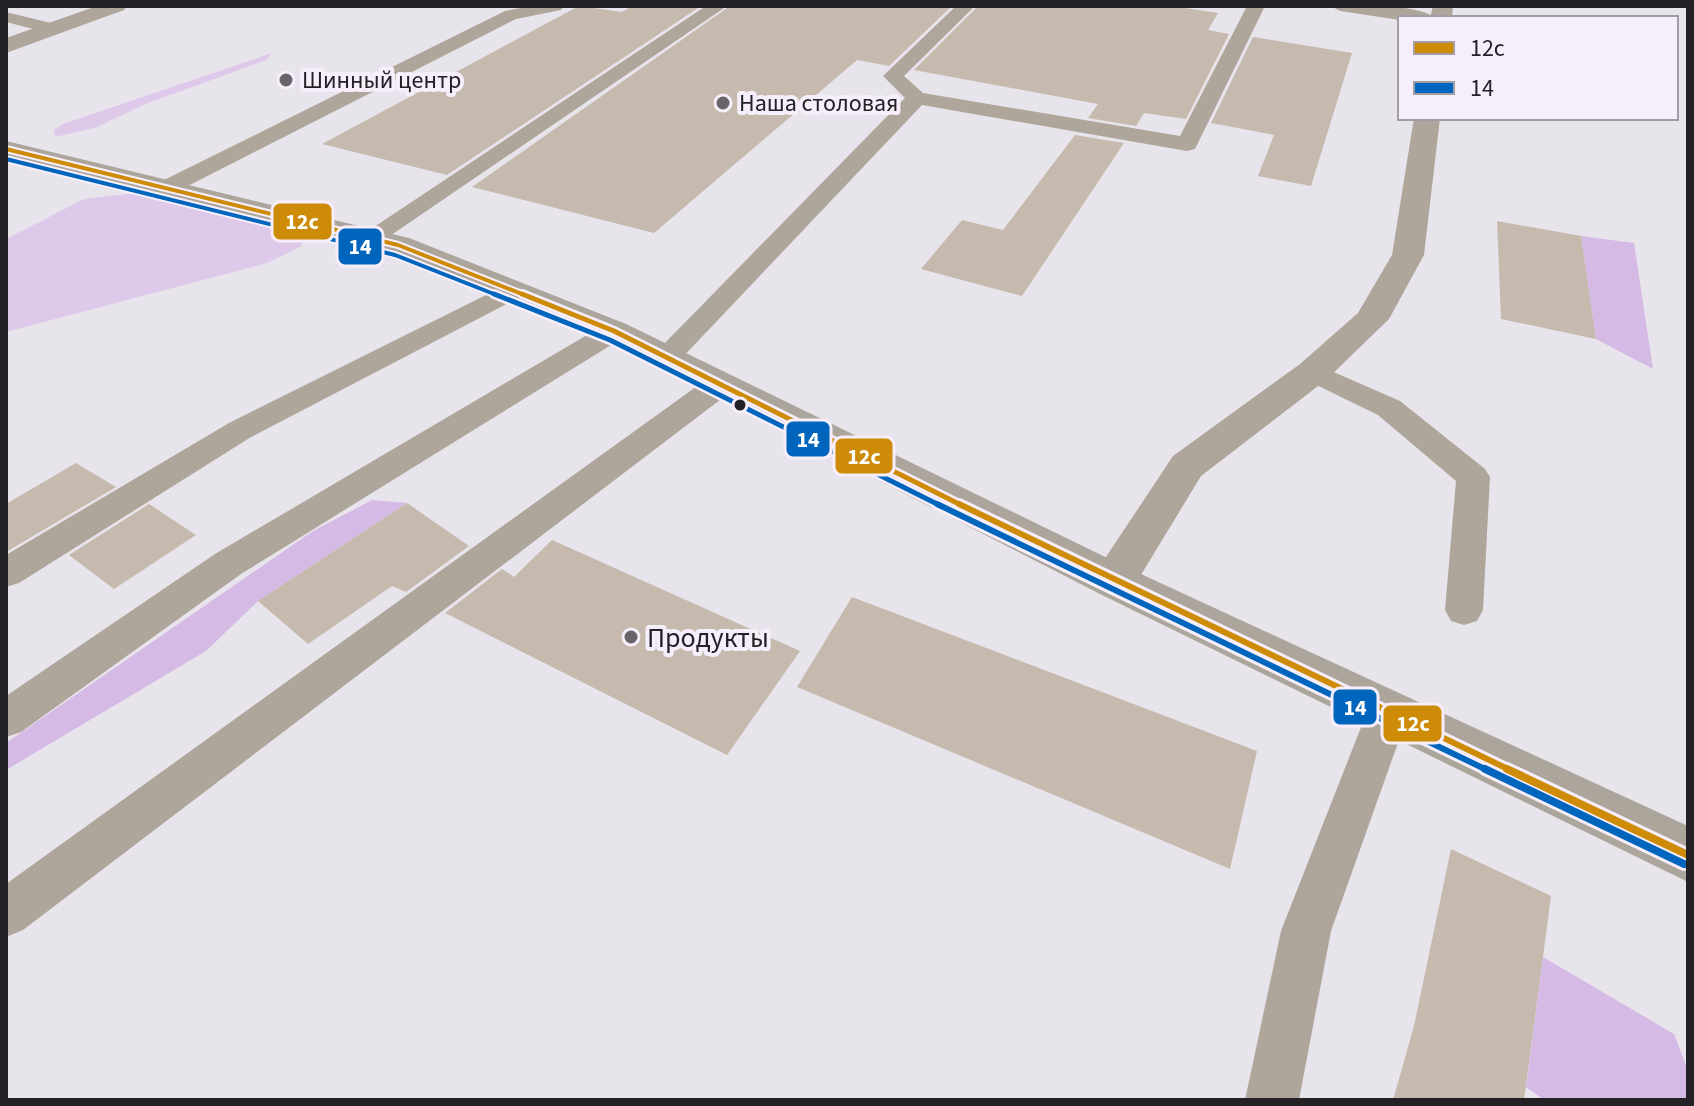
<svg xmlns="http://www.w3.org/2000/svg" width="1694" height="1106" font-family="'Source Sans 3',sans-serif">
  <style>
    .green { fill: #dec9eb }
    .forest { fill: #d5bae5 }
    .building { fill: #c6b9ae }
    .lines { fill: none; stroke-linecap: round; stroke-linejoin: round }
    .lane { fill: #aea69a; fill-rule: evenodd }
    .street { fill: #aea69a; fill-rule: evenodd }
    .secondary { fill: #aca59b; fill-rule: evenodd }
    .bus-1-far3-casing { stroke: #f6eefb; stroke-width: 8 }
    .bus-1-far2-casing { stroke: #f6eefb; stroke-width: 10 }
    .bus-1-far1-casing { stroke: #f6eefb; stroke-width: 12 }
    .bus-1-casing { stroke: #f6eefb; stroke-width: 14 }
    .bus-2-far3-casing { stroke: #f6eefb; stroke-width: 8 }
    .bus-2-far2-casing { stroke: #f6eefb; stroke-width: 10 }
    .bus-2-far1-casing { stroke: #f6eefb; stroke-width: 12 }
    .bus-2-casing { stroke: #f6eefb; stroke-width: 14 }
    .bus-1-far3 { stroke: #cd8b07; stroke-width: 4 }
    .bus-1-far2 { stroke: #cd8b07; stroke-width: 5 }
    .bus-1-far1 { stroke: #cd8b07; stroke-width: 6 }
    .bus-1 { stroke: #cd8b07; stroke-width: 8 }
    .bus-2-far3 { stroke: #0065bd; stroke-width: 4 }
    .bus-2-far2 { stroke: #0065bd; stroke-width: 5 }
    .bus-2-far1 { stroke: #0065bd; stroke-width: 6 }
    .bus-2 { stroke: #0065bd; stroke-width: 8 }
    .poi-dot { fill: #68656a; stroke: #f6eefb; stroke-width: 3 }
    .bus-dot { fill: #232125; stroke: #f6eefb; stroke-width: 3 }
    .labels { text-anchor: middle; stroke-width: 8; stroke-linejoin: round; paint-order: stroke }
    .far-poi-label { font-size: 24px; fill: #232125; stroke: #f6eefb; text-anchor: start }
    .poi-label { font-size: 28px; fill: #232125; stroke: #f6eefb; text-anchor: start }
    .line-badge { stroke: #f6eefb; stroke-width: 3 }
    .badge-label { font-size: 22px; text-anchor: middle; font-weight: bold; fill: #fff }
  </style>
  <rect width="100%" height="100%" fill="#e8e4eb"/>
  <path class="green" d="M 272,53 L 266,60 L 143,105 L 95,128 L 55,137 L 54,130 L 63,124 Z
    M 136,193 L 301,233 L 302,246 L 267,263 L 6,332 L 6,239 L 84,199 Z"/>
  <path class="forest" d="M 1581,236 L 1634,243 L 1653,369 L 1596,339 Z
    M 372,500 L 407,503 L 258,601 L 206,651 L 6,770 L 6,743 L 313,531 Z
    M 1543,957 L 1674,1034 L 1688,1071 L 1688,1100 L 1544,1100 L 1526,1087 Z"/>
  <path class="building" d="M 579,6 L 622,12 L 633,6 L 701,6 L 447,175 L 322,144 Z
    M 730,6 L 952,6 L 889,66 L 857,60 L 654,233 L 472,187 Z
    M 978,6 L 1172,6 L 1218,13 L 1208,30 L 1229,34 L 1186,119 L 1144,113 L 1136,126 L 1088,118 L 1098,104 L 914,70 Z
    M 1253,37 L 1352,53 L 1311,186 L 1258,176 L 1274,135 L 1211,123 Z
    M 1075,135 L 1124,143 L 1022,296 L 921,269 L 962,220 L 1003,230 Z
    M 1497,221 L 1581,236 L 1596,339 L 1501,319 Z
    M 76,463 L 116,487 L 6,552 L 6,504 Z
    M 407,503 L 469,546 L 406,592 L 392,586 L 308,644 L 258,601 Z
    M 149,504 L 196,535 L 114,589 L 69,555 Z
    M 552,540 L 800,651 L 727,755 L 445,613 L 502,569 L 514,577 Z
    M 852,597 L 1257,751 L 1230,869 L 797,687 Z
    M 1451,849 L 1551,896 L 1524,1100 L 1393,1100 L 1414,1026 Z"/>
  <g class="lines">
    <path class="lane" d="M 530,6 L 564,6 L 561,10 L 516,19 L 174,193 L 158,193 L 154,188 L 158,183 L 505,11 Z
      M 706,6 L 727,6 L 381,242 L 363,242 L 359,237 Z
      M 956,6 L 975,6 L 904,76 L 923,93 L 1180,136 L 1247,6 L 1265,6 L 1195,149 L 1187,151 L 922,105 L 678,362 L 658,362 L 653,356 L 658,350 L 905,98 L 883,76 Z
      M 1331,6 C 1355,6 1418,3 1435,18 L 1400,20 L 1340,11 Z
      M 6,12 L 59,25 L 62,29 L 53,34 L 6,22 Z
      M 512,282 L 522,284 L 525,290 L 522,296 L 251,437 L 19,583 L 6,587 L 6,555 L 229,423 Z
      M 614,323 L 624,325 L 628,331 L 624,337 L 241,574 L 21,732 L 6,737 L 6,696 L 215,554 L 604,325 Z
      M 1313,363 L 1400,401 L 1485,469 L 1490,477 L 1483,610 L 1477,621 L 1464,625 L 1451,621 L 1445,610 L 1456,481 L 1378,415 L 1302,378 L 1298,372 L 1302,366 Z
      M 722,374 L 733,376 L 737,383 L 733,390 L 23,930 L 6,937 L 6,884 L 711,376 Z
      M 1388,694 L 1403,699 L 1409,712 L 1331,931 L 1299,1100 L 1245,1100 L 1281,931 L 1367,712 L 1373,699 Z"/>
    <path class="street" d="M 97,6 L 127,6 L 124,10 L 6,53 L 6,38 Z
      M 1433,6 L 1453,6 L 1452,18 L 1430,18 Z
      M 1414,118 L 1440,118 L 1424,255 L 1389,319 L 1326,380 L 1201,476 L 1130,593 L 1114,598 L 1098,593 L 1091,581 L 1098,569 L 1173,456 L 1300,364 L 1358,313 L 1392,255 Z"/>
    <path class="secondary" d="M 6,141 L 409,238 L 626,324 L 1130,569 L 1688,826 L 1688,882 L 1098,593 L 602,338 L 387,252 L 6,157 Z"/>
    <g class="bus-1-far3-casing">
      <path id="bus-1-far3" d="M 6,149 L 398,245 L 527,296"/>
    </g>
    <g class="bus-1-far2-casing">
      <path id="bus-1-far2" d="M 522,294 L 614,331 L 963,506"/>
    </g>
    <g class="bus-1-far1-casing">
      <path id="bus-1-far1" d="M 959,504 L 1512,771"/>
    </g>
    <g class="bus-1-casing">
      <path id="bus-1" d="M 1507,769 L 1688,855"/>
    </g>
    <g class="bus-2-far3-casing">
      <path id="bus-2-far3" d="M 6,159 L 395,255 L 499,296"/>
    </g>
    <g class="bus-2-far2-casing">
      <path id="bus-2-far2" d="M 494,294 L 610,340 L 941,506"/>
    </g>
    <g class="bus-2-far1-casing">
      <path id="bus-2-far1" d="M 937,504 L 1489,771"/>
    </g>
    <g class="bus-2-casing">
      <path id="bus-2" d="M 1485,769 L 1684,864"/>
    </g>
    <use href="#bus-1-far3" class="bus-1-far3"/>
    <use href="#bus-1-far2" class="bus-1-far2"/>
    <use href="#bus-1-far1" class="bus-1-far1"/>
    <use href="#bus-1" class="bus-1"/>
    <use href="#bus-2-far3" class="bus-2-far3"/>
    <use href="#bus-2-far2" class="bus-2-far2"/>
    <use href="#bus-2-far1" class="bus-2-far1"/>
    <use href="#bus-2" class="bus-2"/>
  </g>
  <g class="poi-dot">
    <circle cx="286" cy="80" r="8"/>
    <circle cx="723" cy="103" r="8"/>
    <circle cx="631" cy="637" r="8"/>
  </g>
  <circle class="bus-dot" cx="740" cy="405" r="7"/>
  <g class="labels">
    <g class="far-poi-label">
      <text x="302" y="88">Шинный центр</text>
      <text x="739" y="111">Наша столовая</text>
    </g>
    <g class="poi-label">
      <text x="647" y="647">Продукты</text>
    </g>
  </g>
  <g class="line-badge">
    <rect x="272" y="202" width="61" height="39" rx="8" fill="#cd8b07"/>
    <rect x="337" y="227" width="46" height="39" rx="8" fill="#0065bd"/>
    <rect x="785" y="420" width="46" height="38" rx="8" fill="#0065bd"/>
    <rect x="834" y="437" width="60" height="38" rx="8" fill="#cd8b07"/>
    <rect x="1332" y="688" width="46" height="38" rx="8" fill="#0065bd"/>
    <rect x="1382" y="704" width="61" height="39" rx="8" fill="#cd8b07"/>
  </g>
  <g class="badge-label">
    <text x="302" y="229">12с</text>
    <text x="360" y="254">14</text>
    <text x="808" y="447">14</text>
    <text x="864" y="464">12с</text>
    <text x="1355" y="715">14</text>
    <text x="1413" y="731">12с</text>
  </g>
  <rect width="1694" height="1106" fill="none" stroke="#232125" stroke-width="16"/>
  <rect x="1398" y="16" width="280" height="104" fill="#f6eefb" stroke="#a29ca5" stroke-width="2"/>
  <rect x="1414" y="42" width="40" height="12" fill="#cd8b07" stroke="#a29ca5" stroke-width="2"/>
  <text x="1470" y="56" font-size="24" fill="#232125">12с</text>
  <rect x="1414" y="82" width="40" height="12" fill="#0065bd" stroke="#a29ca5" stroke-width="2"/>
  <text x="1470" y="96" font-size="24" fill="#232125">14</text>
</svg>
